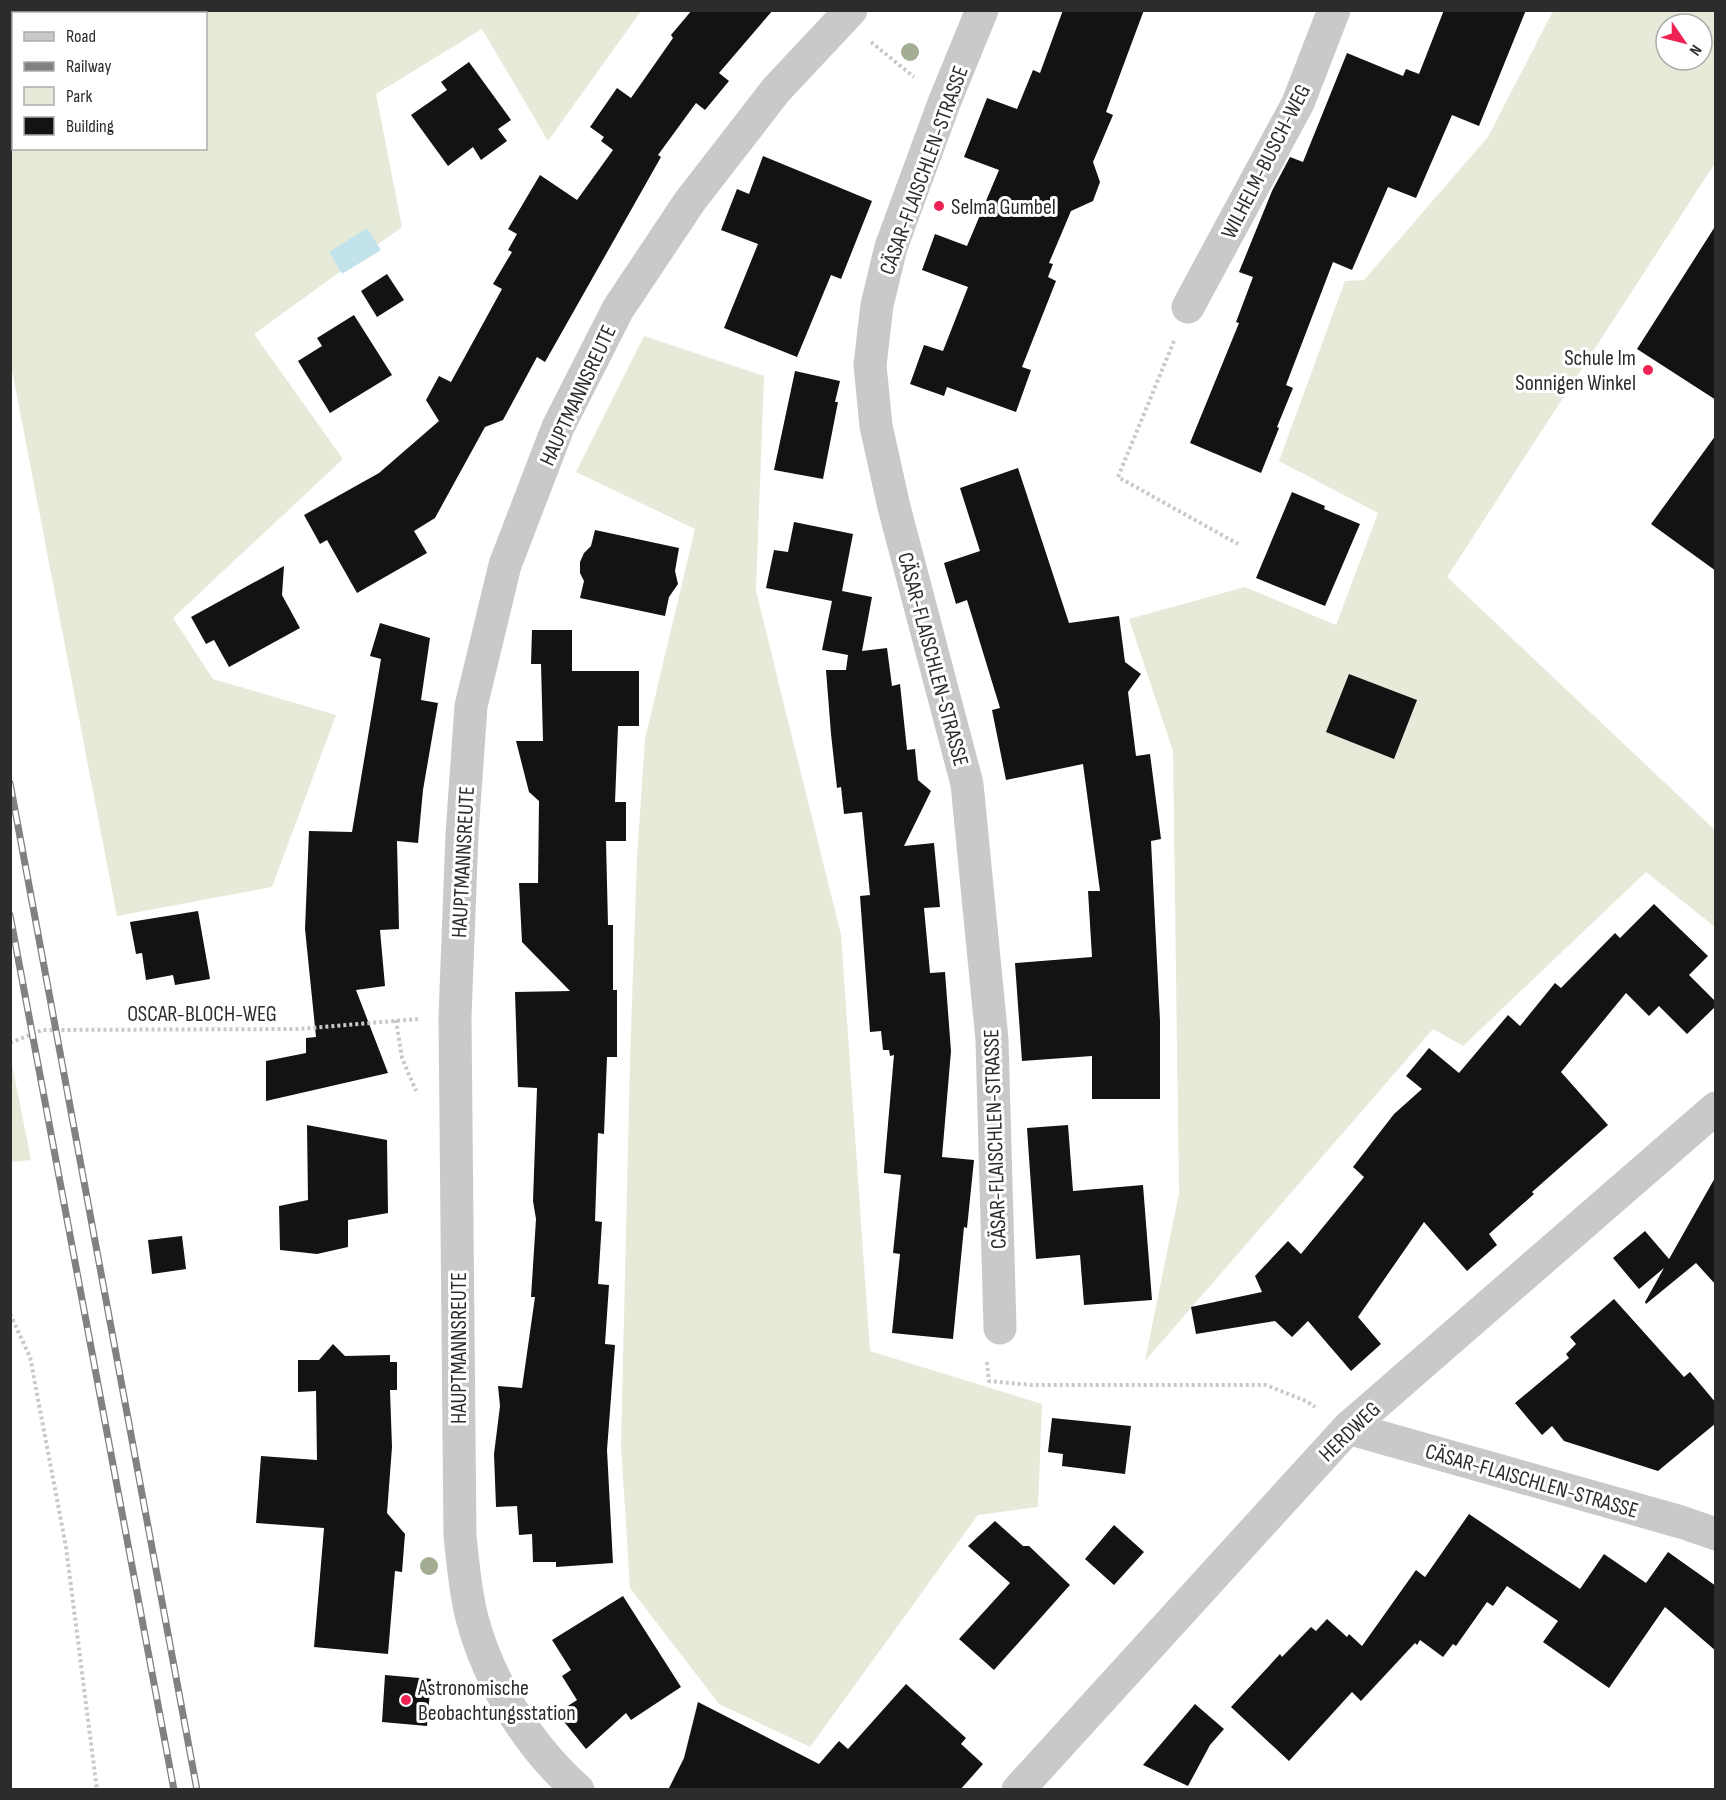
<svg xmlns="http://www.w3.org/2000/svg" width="1726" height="1800" font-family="'Sofia Sans Condensed',sans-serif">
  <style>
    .green { fill: #e5ebd8; fill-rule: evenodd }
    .water { fill: #c3e3ec }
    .building { fill: #131313 }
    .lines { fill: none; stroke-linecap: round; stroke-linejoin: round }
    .path { stroke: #c9c9c9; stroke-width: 4; stroke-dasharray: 3 3; stroke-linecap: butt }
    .minor { stroke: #c9c9c9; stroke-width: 33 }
    .rail-casing { stroke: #818181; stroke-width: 7 }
    .rail { stroke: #fff; stroke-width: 4.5; stroke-dasharray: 14; stroke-linecap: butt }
    .tree { fill: #a3ad92 }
    .poi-dot { fill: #ee2354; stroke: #fff; stroke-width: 2 }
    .labels { text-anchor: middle; stroke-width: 6; stroke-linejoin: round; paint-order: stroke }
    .street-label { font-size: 22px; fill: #2c2c2c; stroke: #fff }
    .poi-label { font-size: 22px; fill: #2c2c2c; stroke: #fff; text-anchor: start }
  </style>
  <rect width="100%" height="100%" fill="#fff"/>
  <path class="green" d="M 10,11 L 641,11 L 548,141 L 482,29 L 376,94 L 402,227 L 254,334 L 343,459 L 173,618 L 213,679 L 336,715 L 272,887 L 117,916 L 11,365 ZM 14,14 L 206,14 L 206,148 L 14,148 Z
    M 1553,11 L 1715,11 L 1715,163 L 1447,577 L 1715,830 L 1715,927 L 1646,872 L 1463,1046 L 1433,1029 L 1145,1361 L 1179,1193 L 1173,751 L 1129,619 L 1245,587 L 1336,625 L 1378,513 L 1279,461 L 1345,281 L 1364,280 L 1488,137 ZM 1666,24 L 1702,24 L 1702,60 L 1666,60 Z
    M 644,336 L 764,376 L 756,591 L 841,935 L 870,1351 L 1042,1404 L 1038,1507 L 978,1515 L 810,1747 L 719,1704 L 630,1588 L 621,1445 L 630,1061 L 637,857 L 645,739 L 695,529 L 576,472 Z
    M 10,1054 L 31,1160 L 11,1162 L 10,1162 Z"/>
  <path class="water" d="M 367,228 L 381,250 L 342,274 L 329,252 Z"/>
  <path class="building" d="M 692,10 L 773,10 L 719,73 L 729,81 L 705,110 L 696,103 L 658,155 L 661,157 L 545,362 L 537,357 L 503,420 L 485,427 L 435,518 L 414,531 L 427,553 L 357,593 L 327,540 L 320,544 L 304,515 L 379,473 L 439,421 L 426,400 L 439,376 L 451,382 L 502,289 L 493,284 L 512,252 L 508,250 L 517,234 L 508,229 L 540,175 L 577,200 L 613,150 L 601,141 L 604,137 L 590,127 L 617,88 L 631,98 L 673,38 L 671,35 Z
    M 1063,10 L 1144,10 L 1106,112 L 1113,115 L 1093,162 L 1100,182 L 1093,201 L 1071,211 L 1049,263 L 1053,264 L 1048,277 L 1056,281 L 1022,367 L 1031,370 L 1016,412 L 947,387 L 944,396 L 910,384 L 924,345 L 943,351 L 968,287 L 922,270 L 935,234 L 967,246 L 999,170 L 964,157 L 987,98 L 1017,109 L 1033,70 L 1040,73 Z
    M 1444,10 L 1526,10 L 1479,126 L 1452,115 L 1416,198 L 1388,187 L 1352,270 L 1333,262 L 1286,385 L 1293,388 L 1277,427 L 1279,428 L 1261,473 L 1190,443 L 1239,323 L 1236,322 L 1253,277 L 1239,272 L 1272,191 L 1290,157 L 1303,162 L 1347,53 L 1403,76 L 1406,69 L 1419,74 Z
    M 469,62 L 511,120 L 498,129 L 507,141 L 481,160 L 473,147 L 448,166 L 411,115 L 447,90 L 441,82 Z
    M 763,156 L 872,201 L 841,279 L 831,275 L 797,357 L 724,328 L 758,244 L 721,230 L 737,189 L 749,194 Z
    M 1716,225 L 1716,400 L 1637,349 Z
    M 387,274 L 404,300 L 377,317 L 361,291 Z
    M 354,315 L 392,375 L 330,413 L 298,361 L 322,346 L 317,338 Z
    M 795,371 L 840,381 L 835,402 L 838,402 L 823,479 L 774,470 Z
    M 1716,435 L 1716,571 L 1651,524 Z
    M 1018,468 L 1069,623 L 1119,616 L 1125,662 L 1141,674 L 1128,692 L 1136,756 L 1150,754 L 1161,839 L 1151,841 L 1160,1021 L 1160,1099 L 1092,1099 L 1092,1056 L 1022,1061 L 1015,963 L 1092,957 L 1088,891 L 1100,891 L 1083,764 L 1006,780 L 992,710 L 1000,708 L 967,600 L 956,604 L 944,563 L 980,551 L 960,488 Z
    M 1292,492 L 1325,506 L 1324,509 L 1360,524 L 1325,606 L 1256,578 Z
    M 794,522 L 853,534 L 842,591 L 872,597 L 862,651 L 887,648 L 892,686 L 900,684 L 907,750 L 915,749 L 918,780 L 931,791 L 904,846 L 934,843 L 940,907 L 924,908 L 930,973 L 945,972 L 951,1051 L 942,1157 L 974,1160 L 967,1228 L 964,1227 L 953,1339 L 892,1333 L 900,1254 L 893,1253 L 901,1175 L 884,1173 L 884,1170 L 894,1055 L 890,1056 L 889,1050 L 883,1050 L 881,1031 L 870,1032 L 860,896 L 870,895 L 862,812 L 844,814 L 841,787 L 837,788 L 831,734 L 826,670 L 846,670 L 848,655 L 822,650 L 832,601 L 766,588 L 774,550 L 788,552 Z
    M 595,530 L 679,548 L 675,571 L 678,584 L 669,597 L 665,616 L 580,598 L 584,581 L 580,573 L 580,562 L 584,553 L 591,546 Z
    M 284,566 L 282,595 L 300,628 L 229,667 L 214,640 L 206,644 L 191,617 Z
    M 380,623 L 430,638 L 421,700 L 438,703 L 423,790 L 418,843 L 397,841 L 399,929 L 380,930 L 385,986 L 356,990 L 388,1073 L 266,1101 L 266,1061 L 306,1053 L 306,1038 L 316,1037 L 305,929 L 309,831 L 352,832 L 381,659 L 370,656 Z
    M 532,630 L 572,630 L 572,671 L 639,671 L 639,726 L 618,726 L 615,802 L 626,802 L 626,841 L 606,841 L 608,925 L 613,925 L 613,990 L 617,990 L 617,1057 L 607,1057 L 604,1134 L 598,1133 L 595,1221 L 602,1222 L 598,1284 L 609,1285 L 605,1344 L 615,1345 L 607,1450 L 613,1563 L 556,1567 L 556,1562 L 533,1562 L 532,1534 L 519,1535 L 517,1506 L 496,1507 L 494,1454 L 500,1406 L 498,1386 L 522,1388 L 535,1297 L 531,1297 L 536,1219 L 533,1201 L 537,1088 L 518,1087 L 515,992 L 570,991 L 522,942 L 519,883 L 538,883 L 539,801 L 529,792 L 516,741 L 543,741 L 541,664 L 531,664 Z
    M 1349,674 L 1417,700 L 1394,759 L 1326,732 Z
    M 1654,904 L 1708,956 L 1689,975 L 1716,1002 L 1716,1006 L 1687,1034 L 1659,1006 L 1649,1016 L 1626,993 L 1561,1072 L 1608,1125 L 1532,1192 L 1534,1194 L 1489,1234 L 1497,1245 L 1467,1271 L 1424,1222 L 1358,1317 L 1381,1344 L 1351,1371 L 1308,1321 L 1292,1337 L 1275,1321 L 1196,1334 L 1191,1307 L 1262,1292 L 1255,1276 L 1288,1241 L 1301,1254 L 1364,1177 L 1353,1167 L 1394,1114 L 1422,1089 L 1406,1076 L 1429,1048 L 1459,1073 L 1508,1015 L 1520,1026 L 1555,983 L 1561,988 L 1615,933 L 1620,938 Z
    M 198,911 L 210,979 L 175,985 L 173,975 L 146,980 L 142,953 L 136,954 L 130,922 Z
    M 307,1125 L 387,1140 L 388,1213 L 348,1220 L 348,1247 L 317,1254 L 280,1250 L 279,1206 L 308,1200 Z
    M 1068,1125 L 1073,1191 L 1143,1185 L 1152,1300 L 1084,1305 L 1080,1255 L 1036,1259 L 1027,1128 Z
    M 1716,1176 L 1716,1285 L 1696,1263 L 1646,1304 L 1645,1302 L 1664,1268 L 1639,1289 L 1613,1258 L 1645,1231 L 1669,1259 Z
    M 182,1236 L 186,1269 L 152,1274 L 148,1240 Z
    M 1614,1299 L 1684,1377 L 1690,1372 L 1716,1403 L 1716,1423 L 1658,1471 L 1564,1441 L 1552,1426 L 1542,1435 L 1515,1403 L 1569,1358 L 1566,1354 L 1576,1344 L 1570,1337 Z
    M 333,1344 L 345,1356 L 390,1355 L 390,1362 L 397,1362 L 397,1390 L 390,1390 L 392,1447 L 387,1513 L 405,1534 L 402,1572 L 395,1571 L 388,1654 L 314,1647 L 324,1528 L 256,1523 L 261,1456 L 317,1460 L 316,1391 L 298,1392 L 298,1360 L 319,1360 Z
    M 1052,1418 L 1131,1426 L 1125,1474 L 1062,1466 L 1063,1454 L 1048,1452 Z
    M 1469,1514 L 1580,1589 L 1604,1554 L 1646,1583 L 1668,1552 L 1716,1586 L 1716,1651 L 1665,1607 L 1609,1688 L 1543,1642 L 1558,1621 L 1507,1586 L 1493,1606 L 1487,1602 L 1456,1646 L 1453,1644 L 1443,1657 L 1420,1640 L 1417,1645 L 1415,1643 L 1361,1701 L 1352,1692 L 1289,1761 L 1231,1707 L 1280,1654 L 1282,1657 L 1311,1627 L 1316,1631 L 1327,1619 L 1347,1637 L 1349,1634 L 1362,1646 L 1416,1570 L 1425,1577 Z
    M 995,1521 L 1023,1546 L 1029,1546 L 1070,1585 L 994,1670 L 959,1639 L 1010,1583 L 968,1546 Z
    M 1114,1525 L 1144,1552 L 1114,1585 L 1085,1559 Z
    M 623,1596 L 681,1687 L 631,1720 L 626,1713 L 586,1749 L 557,1713 L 577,1700 L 562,1676 L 571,1670 L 552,1640 Z
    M 385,1675 L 431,1679 L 427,1726 L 382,1722 Z
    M 906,1684 L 966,1738 L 961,1744 L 983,1764 L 960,1790 L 668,1790 L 684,1758 L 698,1702 L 819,1764 L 839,1741 L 848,1749 Z
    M 1195,1704 L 1224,1729 L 1210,1745 L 1188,1786 L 1143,1765 Z"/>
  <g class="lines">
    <path class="path" d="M 37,10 L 37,14
      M 871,42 L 914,77
      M 1174,341 L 1118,477 L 1238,544
      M 396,1020 L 402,1058 L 416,1091
      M 10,1043 L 42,1030 L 297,1029 L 418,1019
      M 10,1314 L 30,1357 L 66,1547 L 97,1790
      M 987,1362 L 989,1381 L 1031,1385 L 1266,1385 L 1306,1401 L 1315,1407"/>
    <path class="minor" d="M 982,10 L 944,103 L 891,247 L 877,305 L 870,365 L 876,426 L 894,507 L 967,784 L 992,1040 L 1000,1328
      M 1188,307 L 1298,103 L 1334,10
      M 1348,1428 L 1681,1522 L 1716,1534
      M 578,1790 C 528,1746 489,1682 472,1618 C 465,1591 463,1563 460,1536 L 455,1017 L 462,834 L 471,706 L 505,565 L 558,427 L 618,309 L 690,201 L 776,90 L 851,10
      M 1018,1790 L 1348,1428 L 1716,1108"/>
    <g class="rail-casing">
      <path id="rail" d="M 10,783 L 197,1790
        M 10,915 L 174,1790"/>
    </g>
    <use href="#rail" class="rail"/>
  </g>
  <g class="tree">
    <circle cx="910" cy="52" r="9"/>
    <circle cx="429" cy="1566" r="9"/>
  </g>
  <g class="poi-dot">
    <circle cx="939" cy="206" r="6"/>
    <circle cx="1648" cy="370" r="6"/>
    <circle cx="406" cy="1700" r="6"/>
  </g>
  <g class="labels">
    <g class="street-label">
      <text transform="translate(1265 161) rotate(-63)" y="8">WILHELM-BUSCH-WEG</text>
      <text transform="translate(923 170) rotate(-70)" y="8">CÄSAR-FLAISCHLEN-STRASSE</text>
      <text transform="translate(577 395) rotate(-65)" y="8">HAUPTMANNSREUTE</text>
      <text transform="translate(934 659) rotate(75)" y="8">CÄSAR-FLAISCHLEN-STRASSE</text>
      <text transform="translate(462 862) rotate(-87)" y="8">HAUPTMANNSREUTE</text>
      <text x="202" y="1021">OSCAR-BLOCH-WEG</text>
      <text transform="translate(994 1139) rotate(-92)" y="8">CÄSAR-FLAISCHLEN-STRASSE</text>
      <text transform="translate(458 1348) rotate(-90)" y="8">HAUPTMANNSREUTE</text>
      <text transform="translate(1349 1431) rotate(-44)" y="8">HERDWEG</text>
      <text transform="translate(1532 1480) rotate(16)" y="8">CÄSAR-FLAISCHLEN-STRASSE</text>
    </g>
    <g class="poi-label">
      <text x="951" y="214">Selma Gumbel</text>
      <text x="1636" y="365" text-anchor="end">Schule Im<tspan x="1636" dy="25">Sonnigen Winkel</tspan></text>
      <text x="418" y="1695">Astronomische<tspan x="418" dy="25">Beobachtungsstation</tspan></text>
    </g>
  </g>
  <rect width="1726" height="1800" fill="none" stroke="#2c2c2c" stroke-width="24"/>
  <rect x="12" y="12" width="195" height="138" fill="#ffffff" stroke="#ababab" stroke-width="1.5"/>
  <rect x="24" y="32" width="30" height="9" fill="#c9c9c9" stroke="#ababab" stroke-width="1.5"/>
  <text x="66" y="42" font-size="18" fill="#2c2c2c">Road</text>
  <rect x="24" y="62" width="30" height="9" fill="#818181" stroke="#ababab" stroke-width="1.5"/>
  <text x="66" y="72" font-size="18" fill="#2c2c2c">Railway</text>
  <rect x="24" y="87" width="30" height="18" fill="#e5ebd8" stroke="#ababab" stroke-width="1.5"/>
  <text x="66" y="102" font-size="18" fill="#2c2c2c">Park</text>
  <rect x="24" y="117" width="30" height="18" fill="#131313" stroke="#ababab" stroke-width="1.5"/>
  <text x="66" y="132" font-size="18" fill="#2c2c2c">Building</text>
  <g transform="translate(1684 42) rotate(125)"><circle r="28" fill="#ffffff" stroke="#ababab" stroke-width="1.5"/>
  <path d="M0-4.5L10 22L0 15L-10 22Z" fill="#ee2354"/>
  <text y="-9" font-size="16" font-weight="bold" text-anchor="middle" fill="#2c2c2c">N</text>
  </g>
</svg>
